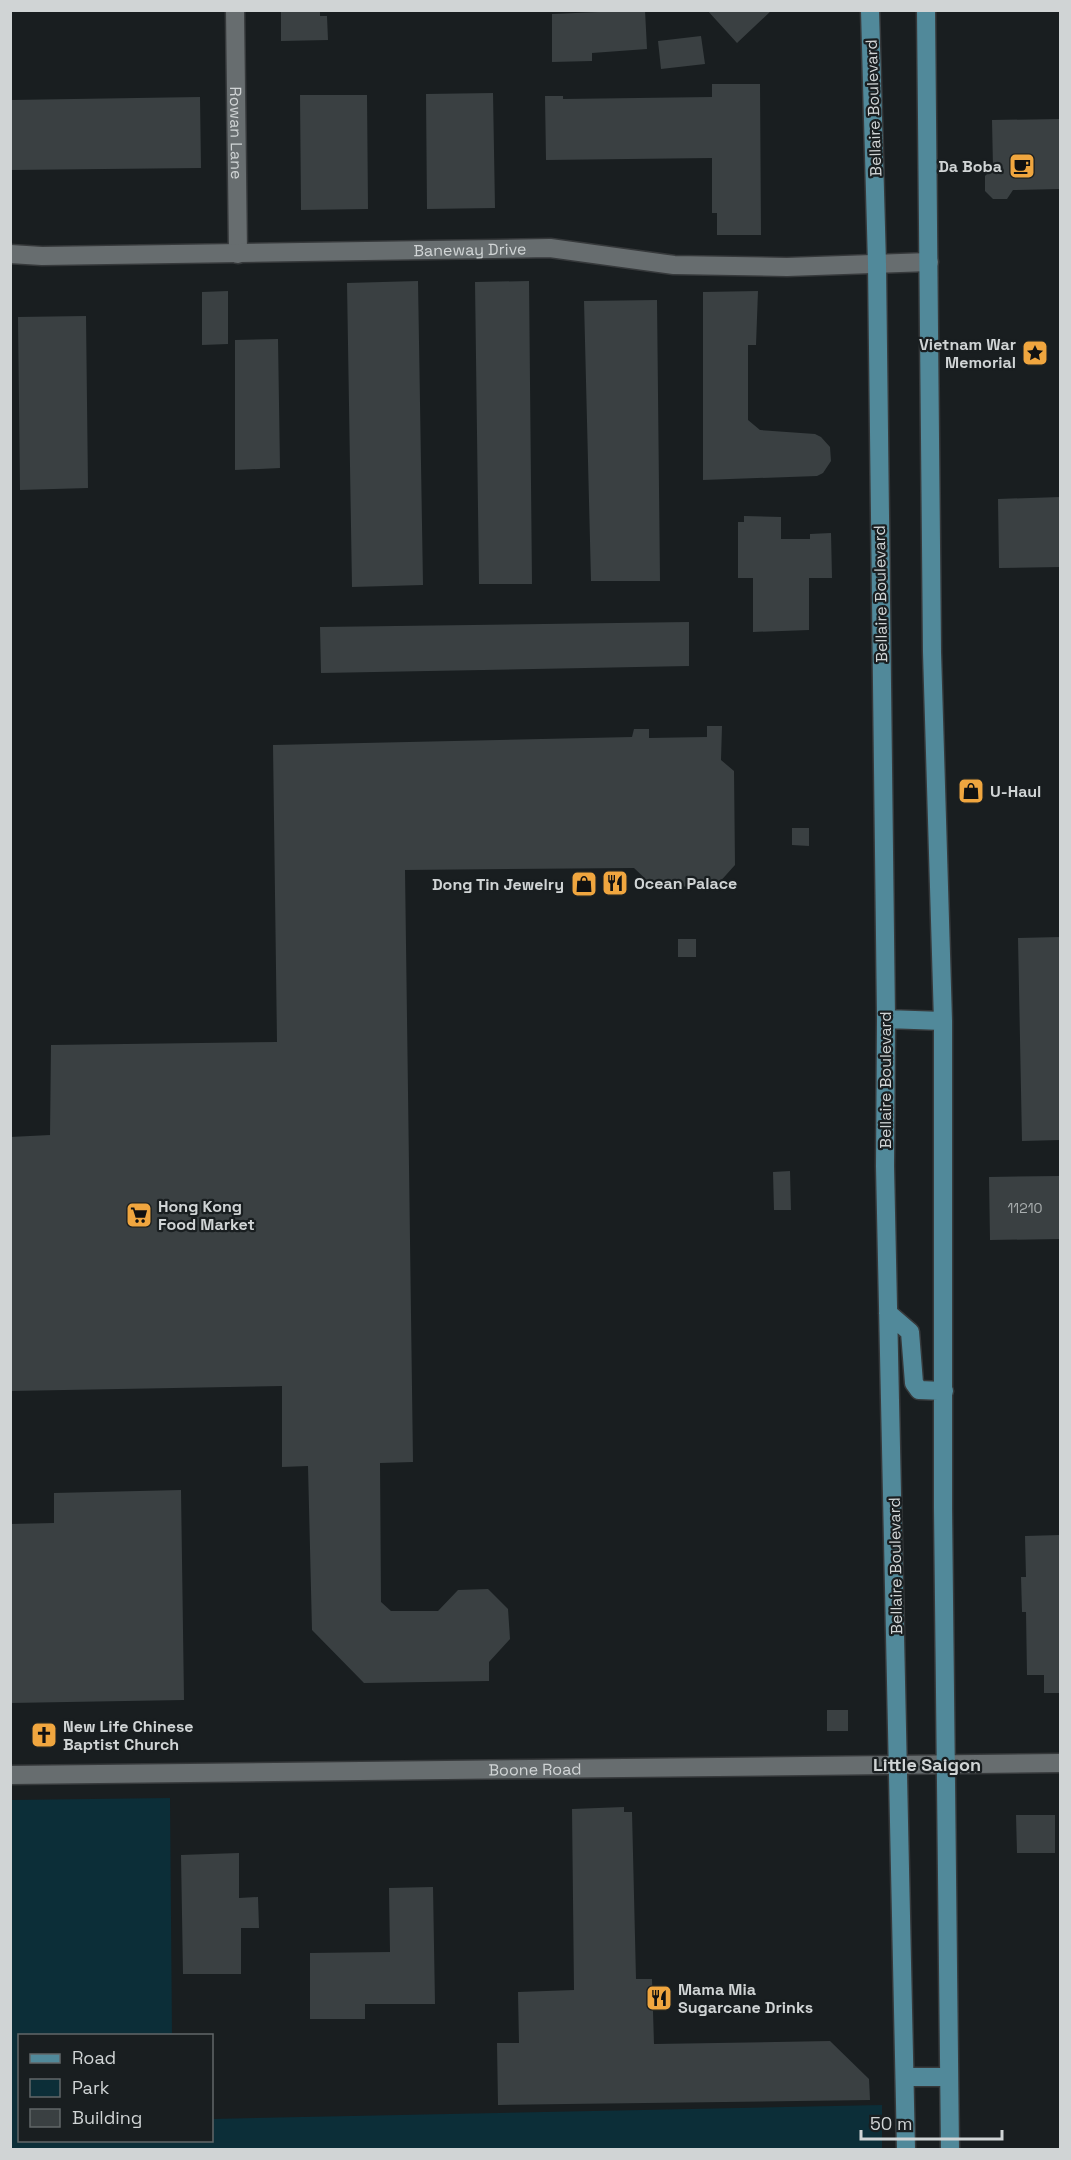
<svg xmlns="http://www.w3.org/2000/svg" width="1071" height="2160" font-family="'Space Grotesk',sans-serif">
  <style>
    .green { fill: #0c2e38 }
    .building { fill: #3a4042 }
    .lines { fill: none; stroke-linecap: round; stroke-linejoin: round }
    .minor-casing { stroke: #36393b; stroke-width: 21 }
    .major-casing { stroke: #36393b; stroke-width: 21 }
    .minor { stroke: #676d6f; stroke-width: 18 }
    .major { stroke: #51899a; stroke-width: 18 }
    .labels { text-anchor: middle; stroke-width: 4.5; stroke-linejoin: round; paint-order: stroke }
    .number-label { font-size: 14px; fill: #aaafb0 }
    .street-label { font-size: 16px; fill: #d0d4d5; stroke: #191e20 }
    .poi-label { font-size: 16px; font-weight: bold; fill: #d0d4d5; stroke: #191e20; text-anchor: start }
    .neighbourhood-label { font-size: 18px; font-weight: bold; fill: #d0d4d5; stroke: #191e20 }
  </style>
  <rect width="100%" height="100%" fill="#191e20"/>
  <path class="green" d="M 170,1798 L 172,2035 L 20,2036 L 20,2140 L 212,2140 L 212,2119 L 882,2105 L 882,2149 L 11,2149 L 11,1800 Z"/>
  <path class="building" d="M 281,10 L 320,10 L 320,16 L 327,16 L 328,40 L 281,41 Z
    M 645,10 L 647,49 L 592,53 L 592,61 L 552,62 L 552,14 Z
    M 707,10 L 772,10 L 737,43 Z
    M 701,36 L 705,64 L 661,69 L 658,41 Z
    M 712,84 L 760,84 L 761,235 L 717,235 L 717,213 L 712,213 L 712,158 L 546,160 L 545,96 L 563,96 L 563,99 L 712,97 Z
    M 493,93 L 495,208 L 427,209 L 426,94 Z
    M 300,95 L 367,95 L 368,209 L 301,210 Z
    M 200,97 L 201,168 L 10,170 L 10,100 Z
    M 1060,119 L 1060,189 L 1013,190 L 1007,199 L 993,199 L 985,191 L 985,176 L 993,168 L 992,120 Z
    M 418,281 L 423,585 L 352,587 L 347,283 Z
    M 529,281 L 532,584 L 479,584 L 475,282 Z
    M 228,291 L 228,344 L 202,345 L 202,292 Z
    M 758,291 L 756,345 L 748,345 L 748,420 L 760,430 L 815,434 L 821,437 L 830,447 L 831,461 L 823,473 L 817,476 L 703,480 L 703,292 Z
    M 657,300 L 660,581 L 591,581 L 584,301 Z
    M 86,316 L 88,488 L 20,490 L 18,317 Z
    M 278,339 L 280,468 L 235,470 L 235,340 Z
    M 1060,497 L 1060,567 L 999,568 L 998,499 Z
    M 744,516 L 781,517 L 781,539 L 810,539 L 810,534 L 831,533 L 832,578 L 809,578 L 809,630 L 753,632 L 753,578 L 738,578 L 738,522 L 744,522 Z
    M 689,622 L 689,666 L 321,673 L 320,627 Z
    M 707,726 L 722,726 L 721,760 L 734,771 L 735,865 L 717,885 L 655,888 L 634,868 L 405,870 L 413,1462 L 380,1463 L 381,1602 L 391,1611 L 438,1611 L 458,1590 L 488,1589 L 508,1609 L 510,1639 L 489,1662 L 489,1681 L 364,1683 L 312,1630 L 308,1466 L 282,1467 L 282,1386 L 10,1391 L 10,1137 L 50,1135 L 51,1045 L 277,1042 L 273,745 L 632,737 L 634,729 L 649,729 L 649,738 L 707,737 Z
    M 792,828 L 809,828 L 809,846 L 792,845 Z
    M 1060,937 L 1060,1140 L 1022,1141 L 1018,938 Z
    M 678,939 L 696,939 L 696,957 L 678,957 Z
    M 790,1171 L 791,1210 L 774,1210 L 773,1172 Z
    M 1060,1176 L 1060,1239 L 990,1240 L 989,1177 Z
    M 181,1490 L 184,1700 L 10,1703 L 10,1524 L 54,1523 L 54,1493 Z
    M 1060,1535 L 1060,1693 L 1044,1693 L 1044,1675 L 1027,1675 L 1026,1612 L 1022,1612 L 1021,1577 L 1026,1577 L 1025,1536 Z
    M 827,1710 L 848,1710 L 848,1731 L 827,1731 Z
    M 624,1807 L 624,1812 L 632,1812 L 636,1979 L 652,1979 L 654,2044 L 830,2041 L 869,2079 L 870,2100 L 498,2105 L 497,2043 L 519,2043 L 518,1992 L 574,1990 L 572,1809 Z
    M 1016,1815 L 1055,1815 L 1055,1853 L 1017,1853 Z
    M 239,1853 L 239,1898 L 258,1897 L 259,1928 L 241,1928 L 241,1974 L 183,1974 L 181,1855 Z
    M 433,1887 L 435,2004 L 365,2004 L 365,2019 L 310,2019 L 310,1953 L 390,1952 L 389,1888 Z"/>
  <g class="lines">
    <g class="minor-casing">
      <g id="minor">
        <path id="s1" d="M 235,10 L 238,254"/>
        <path id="s2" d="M 10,254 L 42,256 L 550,248 L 674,265 L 787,267 L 929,262"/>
        <path id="s3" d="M 10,1775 L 1060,1763"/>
      </g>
    </g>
    <g class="major-casing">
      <path id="major" d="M 870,10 L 877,264 L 886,1019 L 885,1166 L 906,2150
        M 926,10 L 932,652 L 943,1021 L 943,1508 L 950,2150
        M 886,1019 L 943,1021
        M 888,1313 L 910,1332 L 914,1383 L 919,1390 L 944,1391
        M 905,2077 L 949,2077"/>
    </g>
    <use href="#minor" class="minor"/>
    <use href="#major" class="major"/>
  </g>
  <defs>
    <g id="cafe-square" transform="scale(1.35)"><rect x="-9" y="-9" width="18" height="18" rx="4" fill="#f0a63f" stroke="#191e20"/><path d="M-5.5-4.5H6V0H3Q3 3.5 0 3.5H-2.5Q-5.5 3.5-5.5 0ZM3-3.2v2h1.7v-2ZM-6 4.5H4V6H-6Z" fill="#111"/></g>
    <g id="sight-square" transform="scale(1.35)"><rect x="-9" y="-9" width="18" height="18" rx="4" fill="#f0a63f" stroke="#191e20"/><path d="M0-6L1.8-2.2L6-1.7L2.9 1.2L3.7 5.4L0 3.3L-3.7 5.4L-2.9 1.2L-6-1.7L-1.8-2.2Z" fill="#111"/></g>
    <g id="shop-square" transform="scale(1.35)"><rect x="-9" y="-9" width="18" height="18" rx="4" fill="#f0a63f" stroke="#191e20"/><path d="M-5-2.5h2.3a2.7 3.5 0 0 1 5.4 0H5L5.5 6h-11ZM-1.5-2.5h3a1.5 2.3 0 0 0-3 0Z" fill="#111"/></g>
    <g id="restaurant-square" transform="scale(1.35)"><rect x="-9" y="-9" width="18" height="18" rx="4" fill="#f0a63f" stroke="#191e20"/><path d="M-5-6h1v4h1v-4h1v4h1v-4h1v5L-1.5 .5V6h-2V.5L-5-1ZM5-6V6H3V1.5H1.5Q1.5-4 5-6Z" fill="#111"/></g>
    <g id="supermarket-square" transform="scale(1.35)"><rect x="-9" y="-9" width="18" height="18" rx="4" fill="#f0a63f" stroke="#191e20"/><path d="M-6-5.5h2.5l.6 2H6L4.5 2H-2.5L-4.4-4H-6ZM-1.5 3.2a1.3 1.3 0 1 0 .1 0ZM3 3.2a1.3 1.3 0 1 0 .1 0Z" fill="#111"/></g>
    <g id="church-square" transform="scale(1.35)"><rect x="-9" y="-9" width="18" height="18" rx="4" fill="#f0a63f" stroke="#191e20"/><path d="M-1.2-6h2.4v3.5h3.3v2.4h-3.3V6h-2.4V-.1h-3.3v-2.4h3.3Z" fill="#111"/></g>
  </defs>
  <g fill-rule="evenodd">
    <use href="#cafe-square" x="1022" y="166"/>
    <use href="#sight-square" x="1035" y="353"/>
    <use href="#shop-square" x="971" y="791"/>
    <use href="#restaurant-square" x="615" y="883"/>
    <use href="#shop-square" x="584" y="884"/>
    <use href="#supermarket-square" x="139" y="1215"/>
    <use href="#church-square" x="44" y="1735"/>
    <use href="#restaurant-square" x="659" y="1998"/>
  </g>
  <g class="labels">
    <g class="number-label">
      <text x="1025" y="1213">11210</text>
    </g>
    <g class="street-label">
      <text transform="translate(873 108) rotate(-92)" y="6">Bellaire Boulevard</text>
      <text dy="6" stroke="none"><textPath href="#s1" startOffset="123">Rowan Lane</textPath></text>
      <text dy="6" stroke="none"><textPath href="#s2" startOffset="460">Baneway Drive</textPath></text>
      <text transform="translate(880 594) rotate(-91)" y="6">Bellaire Boulevard</text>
      <text transform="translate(885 1080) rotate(-90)" y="6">Bellaire Boulevard</text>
      <text transform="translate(895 1566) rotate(-91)" y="6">Bellaire Boulevard</text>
      <text dy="6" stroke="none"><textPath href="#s3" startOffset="525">Boone Road</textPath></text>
    </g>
    <g class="poi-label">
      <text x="1002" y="172" text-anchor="end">Da Boba</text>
      <text x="1016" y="350" text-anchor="end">Vietnam War<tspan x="1016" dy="18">Memorial</tspan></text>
      <text x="990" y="797">U-Haul</text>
      <text x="634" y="889">Ocean Palace</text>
      <text x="564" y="890" text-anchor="end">Dong Tin Jewelry</text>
      <text x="158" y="1212">Hong Kong<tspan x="158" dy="18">Food Market</tspan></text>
      <text x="63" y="1732">New Life Chinese<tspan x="63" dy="18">Baptist Church</tspan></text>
      <text x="678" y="1995">Mama Mia<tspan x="678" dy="18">Sugarcane Drinks</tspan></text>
    </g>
    <g class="neighbourhood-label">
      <text x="927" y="1771">Little Saigon</text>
    </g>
  </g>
  <rect width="1071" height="2160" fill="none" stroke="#d0d4d5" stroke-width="24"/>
  <rect x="18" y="2034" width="195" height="108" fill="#191e20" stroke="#626768" stroke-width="1.5"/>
  <rect x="30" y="2054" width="30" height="9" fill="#51899a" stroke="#626768" stroke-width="1.5"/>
  <text x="72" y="2064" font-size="18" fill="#d0d4d5">Road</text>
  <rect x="30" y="2079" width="30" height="18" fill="#0c2e38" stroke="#626768" stroke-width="1.5"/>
  <text x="72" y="2094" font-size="18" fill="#d0d4d5">Park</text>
  <rect x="30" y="2109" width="30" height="18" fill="#3a4042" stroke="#626768" stroke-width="1.5"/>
  <text x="72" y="2124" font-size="18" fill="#d0d4d5">Building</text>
  <path d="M861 2130v9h141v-9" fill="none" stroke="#d0d4d5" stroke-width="3"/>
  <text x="870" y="2130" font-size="18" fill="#d0d4d5" stroke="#191e20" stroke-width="4.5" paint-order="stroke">50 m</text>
</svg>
